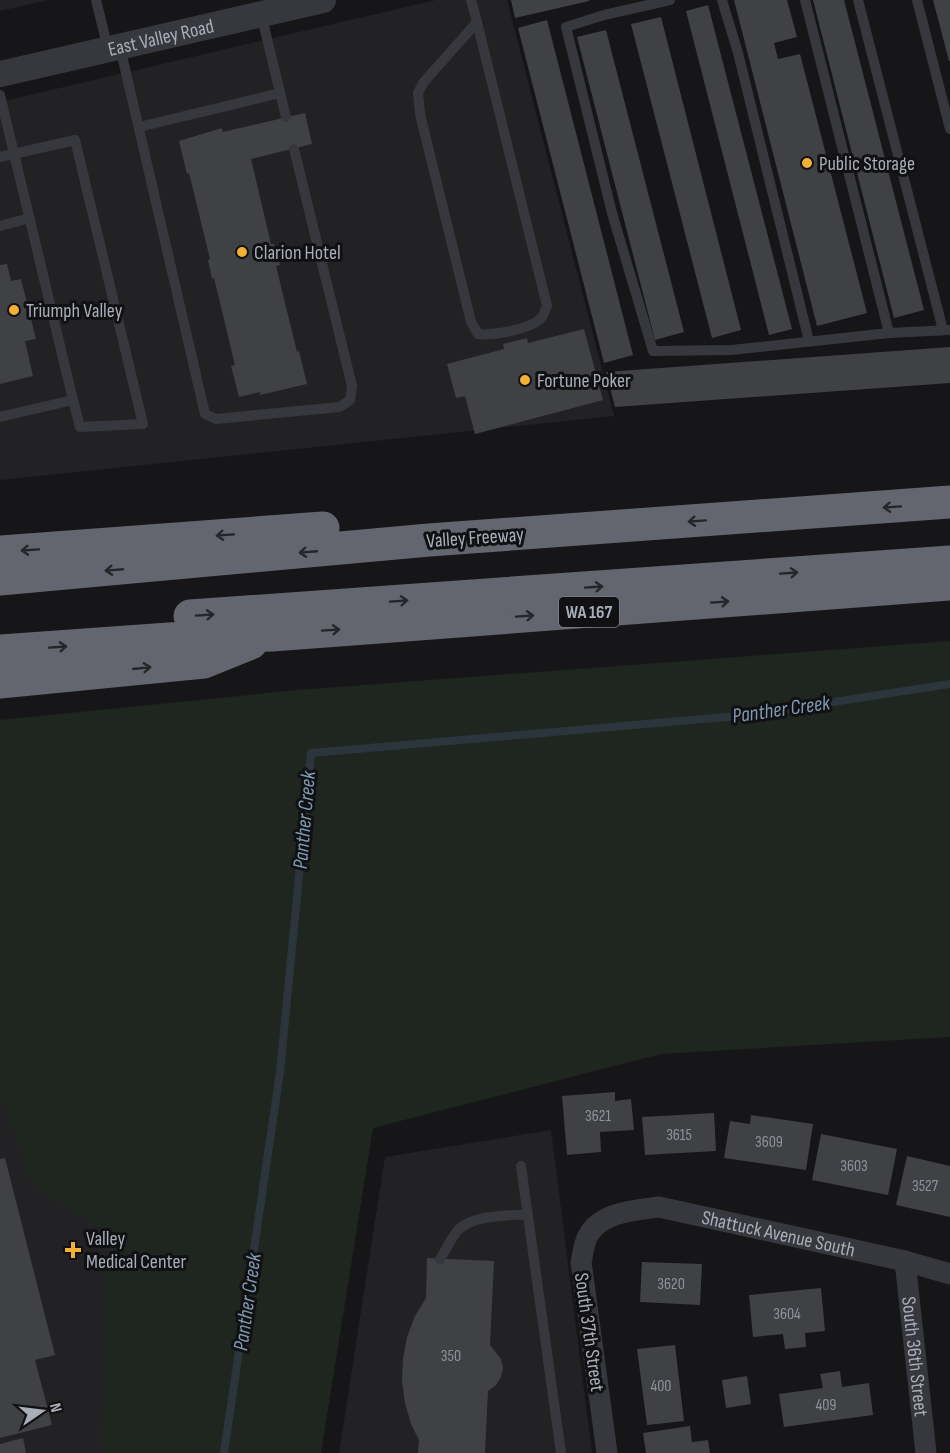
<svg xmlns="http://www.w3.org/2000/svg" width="950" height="1453" font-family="'Sofia Sans Condensed',sans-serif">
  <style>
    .built { fill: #222225 }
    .green { fill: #1e261f }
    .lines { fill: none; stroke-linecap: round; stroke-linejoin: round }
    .stream { stroke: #2c353c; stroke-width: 8 }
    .building { fill: #404145 }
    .service { stroke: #37383d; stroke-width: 10 }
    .minor { stroke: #37383d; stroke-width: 21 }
    .tertiary { stroke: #37383d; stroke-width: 26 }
    .motorway { stroke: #63666e; stroke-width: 33 }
    .oneway { stroke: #26262a }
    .poi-dot { fill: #f2b134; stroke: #111113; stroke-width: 2 }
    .labels { text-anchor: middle; stroke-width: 6; stroke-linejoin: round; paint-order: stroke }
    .number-label { font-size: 16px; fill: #8e929b }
    .shield { fill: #111113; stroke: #7b7e86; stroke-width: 1.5 }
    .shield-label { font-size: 18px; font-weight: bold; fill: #a8adb8 }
    .street-label { font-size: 20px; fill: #a8adb8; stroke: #111113 }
    .poi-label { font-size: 20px; fill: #a8adb8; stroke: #111113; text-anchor: start }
    .water-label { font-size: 21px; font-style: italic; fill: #7f9bb3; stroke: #111113 }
  </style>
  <rect width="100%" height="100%" fill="#161618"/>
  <path class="built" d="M 0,0 L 48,0 L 0,11 Z
    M 436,0 L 507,0 L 614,416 L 0,480 L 0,102 Z
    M 0,995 L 171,1046 L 122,1453 L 0,1453 Z
    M 551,1130 L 592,1453 L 339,1453 L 385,1157 Z"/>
  <path class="green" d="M 950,641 L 950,1037 L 661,1054 L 373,1128 L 321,1453 L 101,1453 L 107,1233 L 32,1185 L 0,1091 L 0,720 L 297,690 Z"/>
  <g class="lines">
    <path class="stream" d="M 224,1453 L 280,1072 L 311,753 L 749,715 L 950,684"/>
  </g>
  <path class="building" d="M 511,0 L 589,0 L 589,1 L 515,18 Z
    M 734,0 L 787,0 L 797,37 L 774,43 L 778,59 L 800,54 L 867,313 L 817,326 Z
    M 813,0 L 844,0 L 924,310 L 894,318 Z
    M 933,0 L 950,0 L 950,61 L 949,61 Z
    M 708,5 L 792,329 L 769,335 L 686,11 Z
    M 661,17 L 741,330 L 712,338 L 631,24 Z
    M 547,20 L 633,355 L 604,363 L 518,28 Z
    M 606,30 L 684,332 L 655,340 L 577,37 Z
    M 305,113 L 312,144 L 251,159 L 271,244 L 274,244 L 280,265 L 276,266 L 297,352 L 299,351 L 307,384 L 260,395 L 260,392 L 239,397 L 231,366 L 235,365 L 214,278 L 212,279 L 208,260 L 210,259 L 189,173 L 187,174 L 179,141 L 222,128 L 223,132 Z
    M 7,264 L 11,281 L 21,279 L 36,339 L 25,341 L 33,376 L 0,384 L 0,265 Z
    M 584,329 L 603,400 L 475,434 L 465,396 L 456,398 L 447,364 L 504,349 L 503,344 L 527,338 L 528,343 Z
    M 950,347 L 950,383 L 615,407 L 606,372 Z
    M 615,1092 L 615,1101 L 631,1099 L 634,1130 L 600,1132 L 601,1152 L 567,1155 L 562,1096 Z
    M 714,1113 L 716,1151 L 645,1155 L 642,1117 Z
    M 751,1115 L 813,1124 L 806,1170 L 724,1158 L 730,1121 L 750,1124 Z
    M 821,1134 L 897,1149 L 888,1195 L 812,1180 Z
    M 907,1156 L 950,1166 L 950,1217 L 896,1205 Z
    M 5,1158 L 55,1355 L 35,1360 L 52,1425 L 0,1438 L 0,1159 Z
    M 427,1258 L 494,1261 L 490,1345 L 501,1359 L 503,1368 L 501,1377 L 496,1385 L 488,1391 L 485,1453 L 418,1453 L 419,1440 L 411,1424 L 405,1403 L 402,1381 L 403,1359 L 407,1337 L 415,1316 L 426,1298 Z
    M 642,1262 L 702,1264 L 700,1305 L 640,1302 Z
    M 821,1288 L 825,1331 L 805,1333 L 806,1347 L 785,1349 L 783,1334 L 753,1337 L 749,1295 Z
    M 675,1345 L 684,1421 L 647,1425 L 637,1349 Z
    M 840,1371 L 842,1387 L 869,1383 L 873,1415 L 784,1427 L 779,1394 L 823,1388 L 820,1374 Z
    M 747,1376 L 751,1404 L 726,1408 L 722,1380 Z
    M 690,1426 L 692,1442 L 708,1440 L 710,1453 L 646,1453 L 643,1433 Z
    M 23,1438 L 26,1453 L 0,1453 L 0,1444 Z"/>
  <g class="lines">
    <path class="service" d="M 96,0 L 108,49
      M 471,0 L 477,22 L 547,306 C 545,310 544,316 540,319 C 530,329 492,336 478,334 L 471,322 L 420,114 L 418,93 L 423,83 L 477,22
      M 670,0 L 604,15 L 566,27 L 612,213 L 653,351 L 731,350 L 889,333 L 950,330
      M 722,0 L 738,53 L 809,341
      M 805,0 L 889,333
      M 858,0 L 943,330
      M 917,0 L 950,129
      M 261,14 L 286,117
      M 120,47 L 205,414 L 216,419 L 340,407 L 350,400 L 352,386 L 294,149
      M 0,95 L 73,400 L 80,427 L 143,424 L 75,140 L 0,157
      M 139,127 L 280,93
      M 0,226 L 30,218
      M 0,417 L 73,400
      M 521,1166 L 561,1453
      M 440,1259 C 446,1250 451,1238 458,1230 C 475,1214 507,1216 528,1214"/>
    <g class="minor">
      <path id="s1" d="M 905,1261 L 926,1453"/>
      <path id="s2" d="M 607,1453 L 581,1262 C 583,1254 584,1241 589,1234 C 602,1212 636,1210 659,1207 L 905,1261 L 950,1274"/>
    </g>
    <path class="tertiary" id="s3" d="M 0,74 L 323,0"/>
    <path class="motorway" d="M 0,552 L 323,528
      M 0,579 L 429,540 L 950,502
      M 190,616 L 950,562
      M 0,651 L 197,637 L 272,635 L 950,584
      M 0,682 L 204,662 L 251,643"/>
  </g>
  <defs><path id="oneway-shaft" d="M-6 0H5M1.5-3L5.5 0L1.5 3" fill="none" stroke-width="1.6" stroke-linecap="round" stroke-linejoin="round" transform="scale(1.5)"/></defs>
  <g class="oneway">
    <use href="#oneway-shaft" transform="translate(892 507) rotate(176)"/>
    <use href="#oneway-shaft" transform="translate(697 521) rotate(176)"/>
    <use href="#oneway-shaft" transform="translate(225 535) rotate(176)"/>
    <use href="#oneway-shaft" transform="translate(30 550) rotate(176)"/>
    <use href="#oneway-shaft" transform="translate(308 552) rotate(175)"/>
    <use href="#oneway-shaft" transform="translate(114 570) rotate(175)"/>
    <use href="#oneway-shaft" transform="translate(789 573) rotate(-4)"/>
    <use href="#oneway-shaft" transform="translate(594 587) rotate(-4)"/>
    <use href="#oneway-shaft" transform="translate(399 601) rotate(-4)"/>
    <use href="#oneway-shaft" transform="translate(720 602) rotate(-4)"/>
    <use href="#oneway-shaft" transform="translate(205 615) rotate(-4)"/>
    <use href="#oneway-shaft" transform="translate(525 616) rotate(-4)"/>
    <use href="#oneway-shaft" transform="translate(331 630) rotate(-4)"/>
    <use href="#oneway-shaft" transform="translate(58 647) rotate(-4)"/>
    <use href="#oneway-shaft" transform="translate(142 668) rotate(-6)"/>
  </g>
  <g class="poi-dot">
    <circle cx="807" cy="163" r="6"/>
    <circle cx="242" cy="252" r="6"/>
    <circle cx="14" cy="310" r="6"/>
    <circle cx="525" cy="380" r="6"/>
    <path d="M70 1241h6v6h6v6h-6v6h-6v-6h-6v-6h6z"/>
  </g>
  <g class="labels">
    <g class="number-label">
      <text x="598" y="1121">3621</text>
      <text x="679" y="1140">3615</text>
      <text x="769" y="1147">3609</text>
      <text x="854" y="1171">3603</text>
      <text x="925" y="1191">3527</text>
      <text x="671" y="1289">3620</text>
      <text x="787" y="1319">3604</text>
      <text x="451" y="1361">350</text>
      <text x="661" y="1391">400</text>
      <text x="826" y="1410">409</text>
    </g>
    <rect class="shield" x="559" y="597" width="60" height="30" rx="4.5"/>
    <g class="shield-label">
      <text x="589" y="618">WA 167</text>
    </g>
    <g class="street-label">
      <text dy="7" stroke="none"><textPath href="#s3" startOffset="165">East Valley Road</textPath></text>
      <text transform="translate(475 537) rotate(-4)" y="7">Valley Freeway</text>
      <text dy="7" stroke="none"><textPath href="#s2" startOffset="422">Shattuck Avenue South</textPath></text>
      <text transform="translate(590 1332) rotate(82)" y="7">South 37th Street</text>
      <text dy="7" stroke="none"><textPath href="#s1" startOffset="96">South 36th Street</textPath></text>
    </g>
    <g class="poi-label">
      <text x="819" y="170">Public Storage</text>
      <text x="254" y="259">Clarion Hotel</text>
      <text x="26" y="317">Triumph Valley</text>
      <text x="537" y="387">Fortune Poker</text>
      <text x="86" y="1245">Valley<tspan x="86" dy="23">Medical Center</tspan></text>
    </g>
    <g class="water-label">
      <text transform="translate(781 709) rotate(-8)" y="7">Panther Creek</text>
      <text transform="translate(304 820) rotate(-85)" y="7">Panther Creek</text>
      <text transform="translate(247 1302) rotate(-82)" y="7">Panther Creek</text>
    </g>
  </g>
  <g transform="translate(42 1411) rotate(76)" stroke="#111113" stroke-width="4.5" paint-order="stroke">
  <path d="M0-4.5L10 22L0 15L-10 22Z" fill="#a8adb8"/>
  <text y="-9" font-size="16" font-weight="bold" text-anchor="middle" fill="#a8adb8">N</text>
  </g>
</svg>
